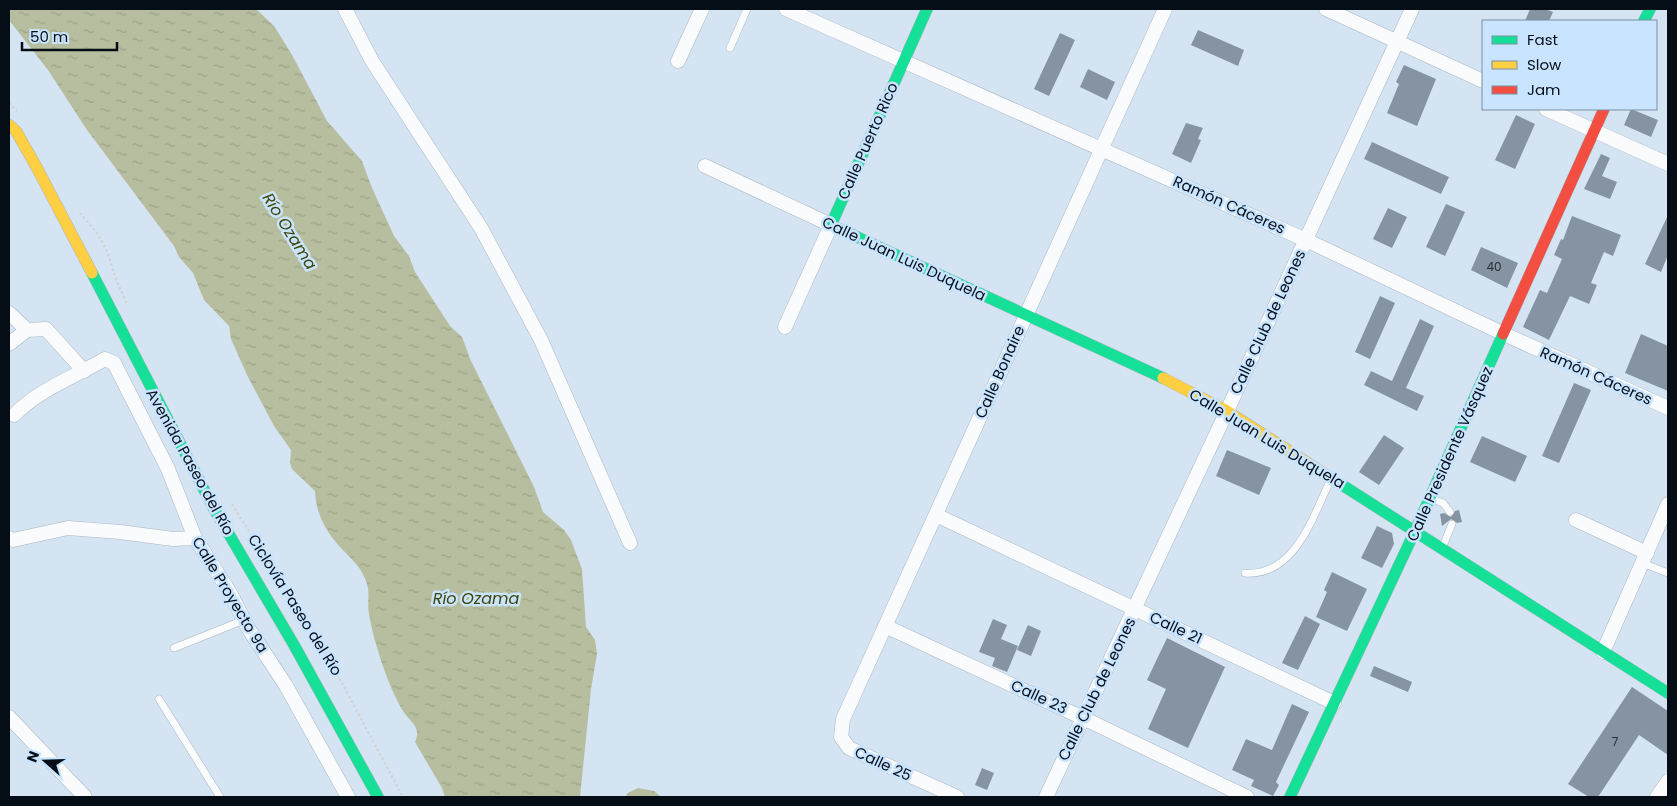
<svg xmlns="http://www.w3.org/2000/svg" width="1677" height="806" font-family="Poppins,sans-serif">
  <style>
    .water { fill: url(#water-ripples) }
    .building { fill: #8694a1 }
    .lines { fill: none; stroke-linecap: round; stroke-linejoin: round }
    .lane-casing { stroke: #abb7c2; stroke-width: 8 }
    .street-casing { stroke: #abb7c2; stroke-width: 15 }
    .fast-casing { stroke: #abb7c2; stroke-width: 12 }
    .slow-casing { stroke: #abb7c2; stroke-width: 12 }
    .jam-casing { stroke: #abb7c2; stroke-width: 12 }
    .path { stroke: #cfd4d8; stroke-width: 2.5; stroke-dasharray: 2.5 2.5; stroke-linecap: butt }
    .lane { stroke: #f9fbfd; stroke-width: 7 }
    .street { stroke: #f9fbfd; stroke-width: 14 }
    .fast { stroke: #16e098; stroke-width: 11 }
    .slow { stroke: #ffcf43; stroke-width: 11 }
    .jam { stroke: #f24e42; stroke-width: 11 }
    .labels { text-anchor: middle; stroke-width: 5; stroke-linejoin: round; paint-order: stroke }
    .number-label { font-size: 12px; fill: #25303a }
    .street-label { font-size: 15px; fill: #050e17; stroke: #c8e4ff }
    .water-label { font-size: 16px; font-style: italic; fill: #424508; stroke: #c8e4ff }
  </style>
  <defs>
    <pattern id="water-ripples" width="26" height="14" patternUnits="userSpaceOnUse" patternTransform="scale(1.25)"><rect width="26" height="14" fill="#b6be9f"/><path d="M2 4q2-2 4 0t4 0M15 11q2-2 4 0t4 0" fill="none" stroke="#9ba288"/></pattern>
  </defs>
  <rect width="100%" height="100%" fill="#d5e4f2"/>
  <path class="water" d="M 9,9 L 256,9 L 274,26 L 291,53 L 327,121 L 362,161 L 372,188 L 394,236 L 409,256 L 415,272 L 450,326 L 462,337 L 471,361 L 534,487 L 543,512 L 564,530 L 571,540 L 582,569 L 586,627 L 595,640 L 597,654 L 591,689 L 580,797 L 445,797 L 442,788 L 415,742 C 422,727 410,722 403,711 C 388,686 374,643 369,614 C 367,605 370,593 367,584 C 362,567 352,560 341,548 C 325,531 316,513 315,491 L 292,469 L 290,463 L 291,450 L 274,426 L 247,375 L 231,339 L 229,326 L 204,300 L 193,273 L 179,257 L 174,246 L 87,130 L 48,70 L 9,20 Z
    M 638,788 L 654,791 L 661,797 L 625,797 L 628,793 Z"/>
  <path class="building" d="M 1530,9 L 1545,9 L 1553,12 L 1549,21 L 1525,21 Z
    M 1198,30 L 1244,50 L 1238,66 L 1191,45 Z
    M 1060,33 L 1075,40 L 1049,96 L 1034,89 Z
    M 1404,65 L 1436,79 L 1417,126 L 1387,113 L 1399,84 L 1396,82 Z
    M 1088,69 L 1115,82 L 1107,100 L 1080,87 Z
    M 1631,109 L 1658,120 L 1651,137 L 1624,125 Z
    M 1516,115 L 1535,124 L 1515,169 L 1495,160 Z
    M 1186,123 L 1203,128 L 1198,139 L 1201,140 L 1191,163 L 1172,154 Z
    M 1372,142 L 1449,177 L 1441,194 L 1364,159 Z
    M 1601,154 L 1610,158 L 1602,176 L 1617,182 L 1610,199 L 1584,189 Z
    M 1446,204 L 1465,212 L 1445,256 L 1426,247 Z
    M 1388,208 L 1407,217 L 1392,248 L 1373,239 Z
    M 1668,215 L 1668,255 L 1661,272 L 1645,264 Z
    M 1572,216 L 1621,235 L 1613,256 L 1604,252 L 1591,283 L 1597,285 L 1589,304 L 1570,296 L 1549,340 L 1523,327 L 1540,290 L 1547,293 L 1562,259 L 1554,255 L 1561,239 L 1563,240 Z
    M 1481,247 L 1518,263 L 1507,288 L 1471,270 Z
    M 1380,296 L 1395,303 L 1370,359 L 1355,352 Z
    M 1420,319 L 1434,326 L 1406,388 L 1424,396 L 1417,411 L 1364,385 L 1371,371 L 1392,381 Z
    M 1641,334 L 1668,346 L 1668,391 L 1625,373 Z
    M 1574,383 L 1591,390 L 1559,463 L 1542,456 Z
    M 1384,435 L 1404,448 L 1379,485 L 1359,472 Z
    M 1482,436 L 1527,456 L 1515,482 L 1470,462 Z
    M 1227,450 L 1271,468 L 1259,495 L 1216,476 Z
    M 1459,510 L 1462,522 L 1457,523 L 1451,519 L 1442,526 L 1440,514 L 1444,513 L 1451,517 L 1455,511 Z
    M 1377,526 L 1392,533 L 1394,544 L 1382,568 L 1361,558 Z
    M 1332,572 L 1367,589 L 1347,631 L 1316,617 L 1327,592 L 1324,590 Z
    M 1305,616 L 1320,624 L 1298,670 L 1282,663 Z
    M 993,619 L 1007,625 L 1001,639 L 1018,646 L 1007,672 L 992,666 L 995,658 L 979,652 Z
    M 1028,625 L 1041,631 L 1031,656 L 1017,650 Z
    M 1167,638 L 1225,667 L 1188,748 L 1148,729 L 1166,689 L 1147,680 Z
    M 1374,666 L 1412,682 L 1408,692 L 1370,676 Z
    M 1632,687 L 1668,711 L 1668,755 L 1639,735 L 1598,797 L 1589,797 L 1568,784 Z
    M 1292,704 L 1309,712 L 1276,782 L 1279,785 L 1273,796 L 1251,786 L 1254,780 L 1232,770 L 1246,739 L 1272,750 Z
    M 982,768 L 994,773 L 987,790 L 975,785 Z"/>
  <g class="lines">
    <g class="lane-casing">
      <path id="lane" d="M 730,48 L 747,9
        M 1430,498 L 1443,503 L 1450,512
        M 1443,546 L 1452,524
        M 1642,563 L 1668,573
        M 1245,573 C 1295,577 1313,516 1331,479
        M 174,648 L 244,620
        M 159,699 L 220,797"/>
    </g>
    <g class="street-casing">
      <path id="street" d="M 345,9 L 372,61 L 481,228 L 541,340 L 630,543
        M 786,9 L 1306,240 L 1504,334 L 1668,408
        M 1326,9 L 1483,81
        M 678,61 L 702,9
        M 1546,109 L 1668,164
        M 705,166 L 831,225 L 785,327
        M 9,313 L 27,330
        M 9,344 L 27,330 L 46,329 L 84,371
        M 14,415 C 40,389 74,377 105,359 L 114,363 L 168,469 L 195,538 L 229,591 L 248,628 L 285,684 L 348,797
        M 936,515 L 1334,703
        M 1576,520 L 1647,553
        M 9,538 L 13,540 L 68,528 L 120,532 L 173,539 L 195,538
        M 885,626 L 1083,718 L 1247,797
        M 1603,652 L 1668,504
        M 9,717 L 85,797
        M 957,797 L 849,748 L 841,737 L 843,719 L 1165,9
        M 1046,797 L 1227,411 L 1412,9
        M 1657,797 L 1668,781"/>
    </g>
    <g class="fast-casing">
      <path id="fast" d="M 927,9 L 831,225 L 1163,378
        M 1644,21 L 1650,9
        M 92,273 L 213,507 L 294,645 L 378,797
        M 1328,476 L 1668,693
        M 1290,797 L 1415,531 L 1503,334"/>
    </g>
    <g class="slow-casing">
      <path id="slow" d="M 9,125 L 16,131 L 37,168 L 92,273
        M 1163,378 L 1227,411 L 1328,476"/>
    </g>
    <g class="jam-casing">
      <path id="jam" d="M 1503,334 L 1604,109"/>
    </g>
    <path class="path" d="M 9,103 L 17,111
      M 80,213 L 97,233 L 108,253 L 115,277 L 127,304
      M 232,504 L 328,657 L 403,797"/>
    <use href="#lane" class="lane"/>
    <use href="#street" class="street"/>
    <use href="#fast" class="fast"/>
    <use href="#slow" class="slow"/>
    <use href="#jam" class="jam"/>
  </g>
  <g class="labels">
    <g class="number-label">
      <text x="1494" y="271">40</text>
      <text x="1615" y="746">7</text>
    </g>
    <g class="street-label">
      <text transform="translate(868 141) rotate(-66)" y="5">Calle Puerto Rico</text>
      <text transform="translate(1229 205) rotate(24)" y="5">Ramón Cáceres</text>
      <text transform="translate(904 259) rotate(25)" y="5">Calle Juan Luis Duquela</text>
      <text transform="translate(1268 322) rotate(-65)" y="5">Calle Club de Leones</text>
      <text transform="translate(1000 372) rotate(-66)" y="5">Calle Bonaire</text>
      <text transform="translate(1596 376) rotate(24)" y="5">Ramón Cáceres</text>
      <text transform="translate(1267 439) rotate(31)" y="5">Calle Juan Luis Duquela</text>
      <text transform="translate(1450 454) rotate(-66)" y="5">Calle Presidente Vásquez</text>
      <text transform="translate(190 462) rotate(61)" y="5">Avenida Paseo del Río</text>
      <text transform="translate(230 595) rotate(59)" y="5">Calle Proyecto 9a</text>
      <text transform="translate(295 605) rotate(58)" y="5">Ciclovía Paseo del Río</text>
      <text transform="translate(1176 628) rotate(25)" y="5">Calle 21</text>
      <text transform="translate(1097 689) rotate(-64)" y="5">Calle Club de Leones</text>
      <text transform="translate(1039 697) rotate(25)" y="5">Calle 23</text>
      <text transform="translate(883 764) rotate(25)" y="5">Calle 25</text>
    </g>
    <g class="water-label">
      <text transform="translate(290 231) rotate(58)" y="6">Río Ozama</text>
      <text x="476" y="604">Río Ozama</text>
    </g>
  </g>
  <rect width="1677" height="806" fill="none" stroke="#050e17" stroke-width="20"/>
  <rect x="1482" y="20" width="175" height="90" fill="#c8e4ff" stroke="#7a8ea2"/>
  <rect x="1492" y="36" width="25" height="8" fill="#16e098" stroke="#7a8ea2"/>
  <text x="1527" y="45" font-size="15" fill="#050e17">Fast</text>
  <rect x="1492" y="61" width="25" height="8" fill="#ffcf43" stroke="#7a8ea2"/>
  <text x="1527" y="70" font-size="15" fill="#050e17">Slow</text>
  <rect x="1492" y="86" width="25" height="8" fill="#f24e42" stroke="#7a8ea2"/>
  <text x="1527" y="95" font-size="15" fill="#050e17">Jam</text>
  <g transform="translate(45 761) rotate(290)" stroke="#c8e4ff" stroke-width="4" paint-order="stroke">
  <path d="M0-4L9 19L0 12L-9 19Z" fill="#050e17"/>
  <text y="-8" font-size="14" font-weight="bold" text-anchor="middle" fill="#050e17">N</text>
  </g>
  <path d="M22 42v8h95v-8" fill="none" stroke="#050e17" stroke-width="2.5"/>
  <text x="30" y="42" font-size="15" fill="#050e17" stroke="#c8e4ff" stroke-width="4" paint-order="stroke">50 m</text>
</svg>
